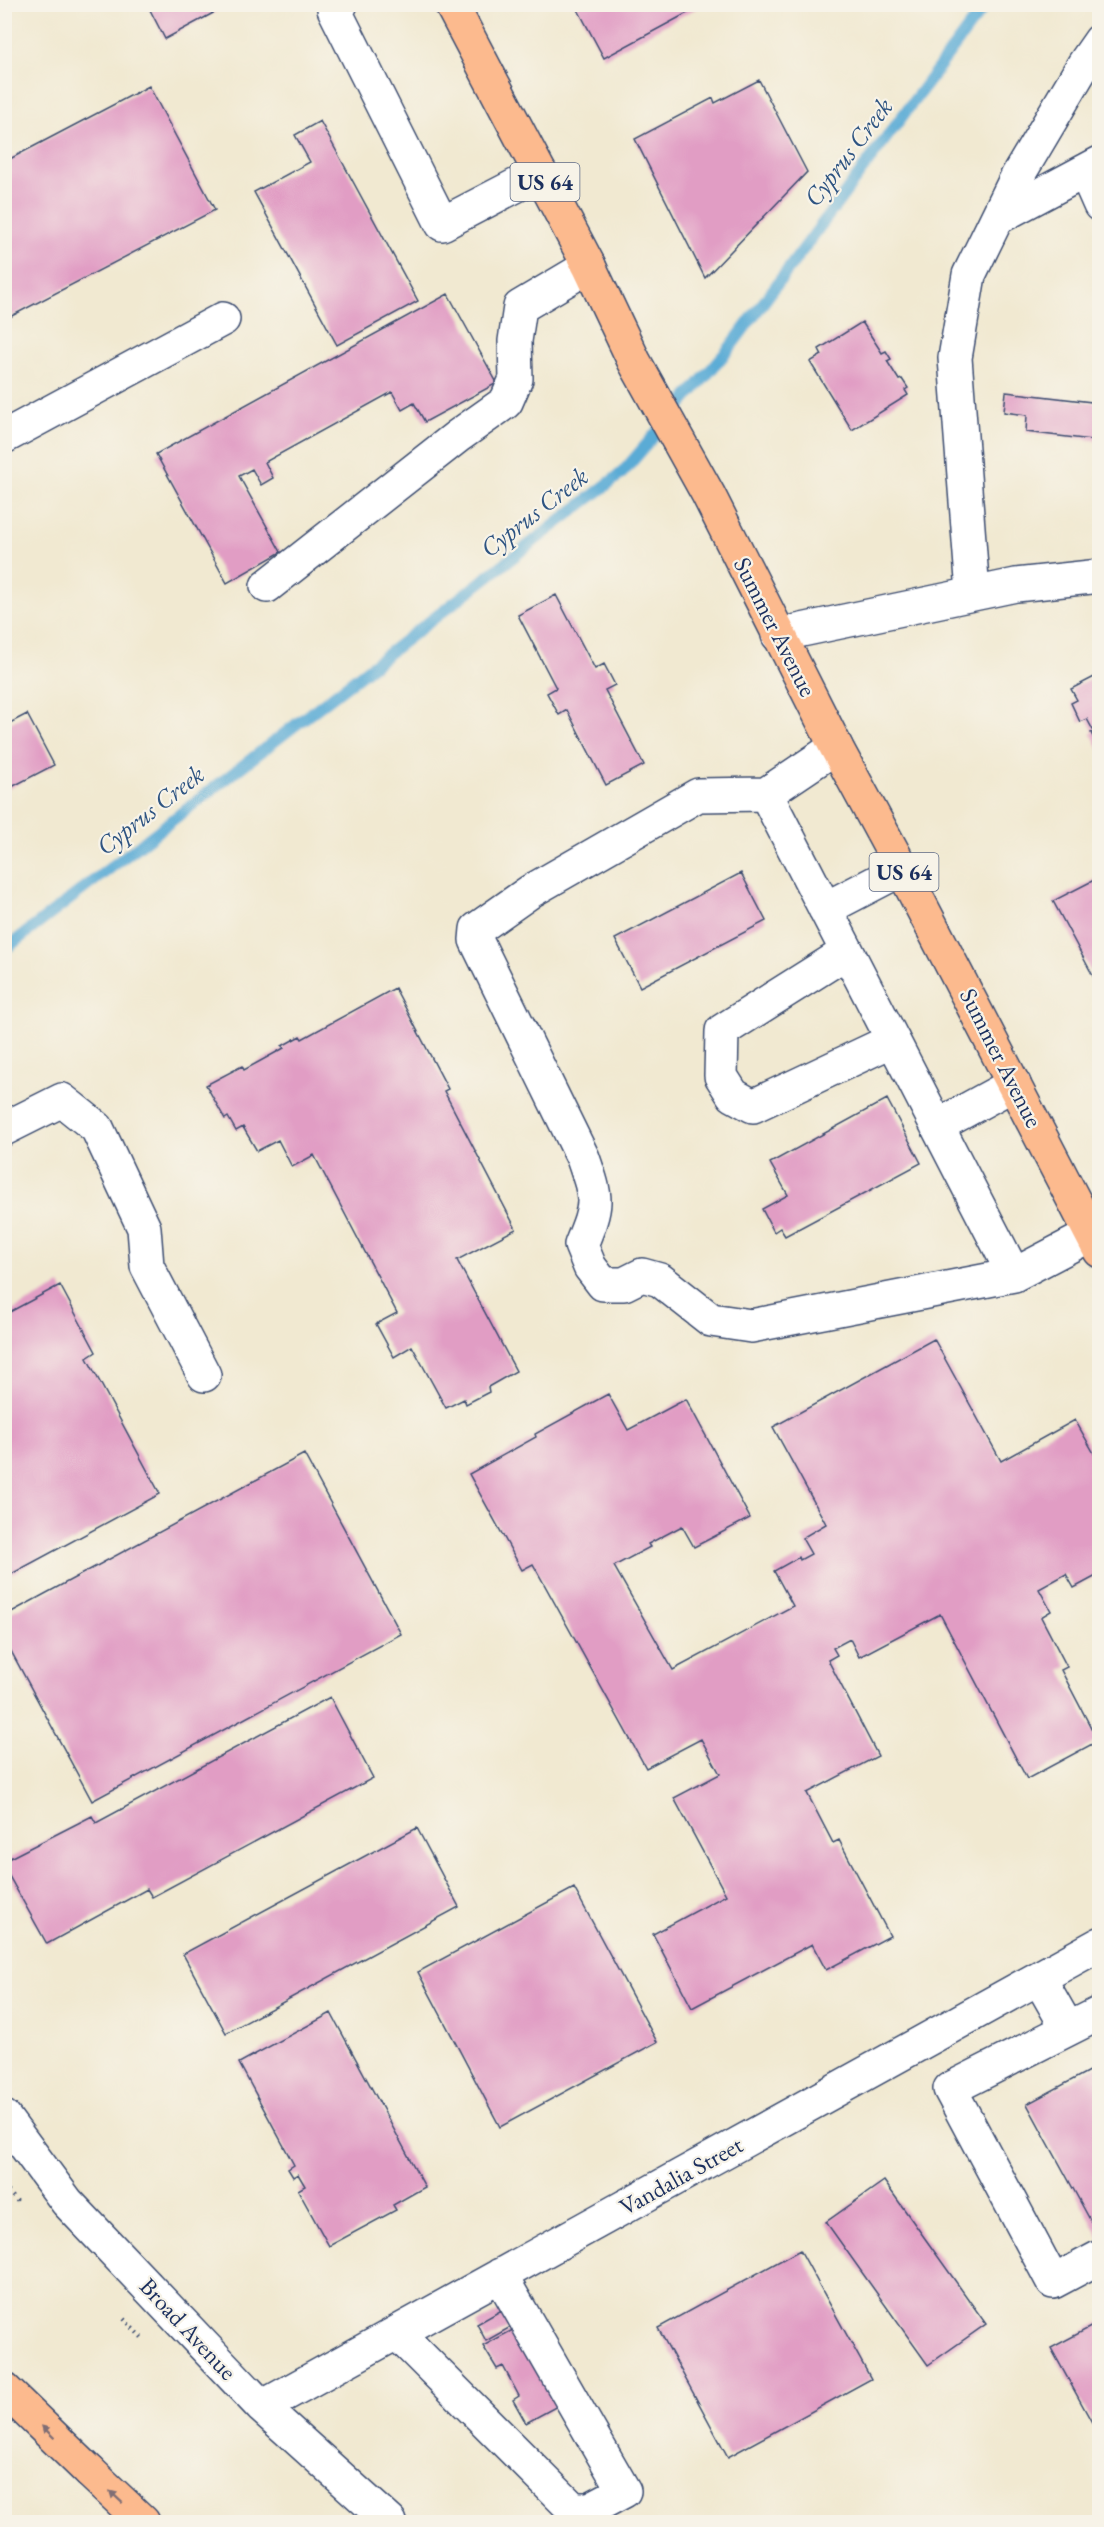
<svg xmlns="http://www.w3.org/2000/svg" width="1104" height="2527" font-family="'EB Garamond',serif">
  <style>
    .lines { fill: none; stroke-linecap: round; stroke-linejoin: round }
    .stream { stroke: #5aabd5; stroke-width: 12 }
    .building { fill: #e19dc4 }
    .minor-casing { stroke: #3b4b6f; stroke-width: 36 }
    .major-casing { stroke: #3b4b6f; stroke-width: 36 }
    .highway-casing { stroke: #3b4b6f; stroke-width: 36 }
    .path { stroke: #3b4b6f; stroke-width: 4; stroke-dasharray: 1.5 4.5; stroke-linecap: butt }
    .minor { stroke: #fff; stroke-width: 33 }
    .major { stroke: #fcba8e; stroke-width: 33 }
    .highway { stroke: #fcba8e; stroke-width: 33 }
    .oneway { fill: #806e74 }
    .labels { text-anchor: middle; stroke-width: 4.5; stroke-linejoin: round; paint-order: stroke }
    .shield { fill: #f7f3e8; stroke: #5d6a87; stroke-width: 1.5 }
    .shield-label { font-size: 22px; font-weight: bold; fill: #1b2f5e }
    .street-label { font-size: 24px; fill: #1b2f5e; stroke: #f7f3e8 }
    .water-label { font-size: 26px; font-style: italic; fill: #2e5482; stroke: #f7f3e8 }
  </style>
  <rect width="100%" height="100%" fill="#f7f3e8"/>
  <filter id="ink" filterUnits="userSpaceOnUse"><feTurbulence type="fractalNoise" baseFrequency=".0167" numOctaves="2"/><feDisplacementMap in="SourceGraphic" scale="12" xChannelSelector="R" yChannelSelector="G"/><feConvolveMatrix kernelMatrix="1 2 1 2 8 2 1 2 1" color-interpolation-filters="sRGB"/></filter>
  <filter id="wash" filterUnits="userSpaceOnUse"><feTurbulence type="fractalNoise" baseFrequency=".008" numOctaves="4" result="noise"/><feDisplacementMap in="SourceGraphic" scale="24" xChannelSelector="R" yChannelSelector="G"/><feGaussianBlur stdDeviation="1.35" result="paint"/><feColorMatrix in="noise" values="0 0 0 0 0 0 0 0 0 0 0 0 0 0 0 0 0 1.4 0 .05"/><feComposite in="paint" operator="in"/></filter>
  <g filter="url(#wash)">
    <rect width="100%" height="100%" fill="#f1e9d1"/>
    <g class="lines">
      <path class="stream" d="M 4,950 L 622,473 L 728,350 L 986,4"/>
    </g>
    <g id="blocks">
      <path class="building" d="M 147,4 L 230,4 L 165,39 Z
        M 575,4 L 704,4 L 604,58 Z
        M 759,80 L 807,172 L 705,278 L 635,139 L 713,98 L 715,103 Z
        M 149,86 L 215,210 L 4,320 L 4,162 Z
        M 320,121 L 418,301 L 337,345 L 254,192 L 310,162 L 295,135 Z
        M 448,294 L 497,383 L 425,422 L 414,403 L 402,410 L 392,392 L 265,462 L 273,478 L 261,485 L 252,469 L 239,476 L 281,552 L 227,583 L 156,454 Z
        M 862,322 L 882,353 L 886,351 L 891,359 L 887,361 L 899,380 L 902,379 L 908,388 L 905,390 L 908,395 L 852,430 L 810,362 L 822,355 L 819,349 Z
        M 1006,392 L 1100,403 L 1100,441 L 1026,432 L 1027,415 L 1004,412 Z
        M 556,595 L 595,669 L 604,664 L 615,685 L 605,690 L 644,765 L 606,785 L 567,710 L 559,715 L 547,693 L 556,688 L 518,615 Z
        M 1100,674 L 1100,750 L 1091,733 L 1094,732 L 1087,719 L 1080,722 L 1071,703 L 1077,700 L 1071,689 Z
        M 27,714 L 54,765 L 4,791 L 4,726 Z
        M 741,873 L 766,921 L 640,987 L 615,939 Z
        M 1100,877 L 1100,989 L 1053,901 Z
        M 395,988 L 448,1089 L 444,1091 L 516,1229 L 457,1260 L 516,1371 L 488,1387 L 489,1392 L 466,1404 L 464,1399 L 446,1408 L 412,1346 L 394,1357 L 376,1324 L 397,1313 L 314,1155 L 292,1167 L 278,1140 L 257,1151 L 243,1127 L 236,1131 L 228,1117 L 225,1119 L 206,1085 L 242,1066 L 244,1070 L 284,1048 L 282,1046 L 300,1036 L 302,1039 Z
        M 887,1099 L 921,1163 L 785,1236 L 780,1228 L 774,1232 L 762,1209 L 788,1195 L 770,1163 Z
        M 60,1285 L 96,1352 L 87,1358 L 160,1494 L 4,1578 L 4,1315 Z
        M 934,1339 L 1001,1461 L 1075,1420 L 1100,1464 L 1100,1574 L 1074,1588 L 1066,1574 L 1039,1589 L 1051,1611 L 1041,1617 L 1067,1667 L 1061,1670 L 1098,1741 L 1027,1779 L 940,1614 L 859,1657 L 850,1639 L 833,1648 L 837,1655 L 828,1660 L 878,1756 L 807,1793 L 833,1843 L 839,1840 L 890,1936 L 826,1970 L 812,1944 L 692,2008 L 653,1934 L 726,1895 L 674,1798 L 720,1774 L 701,1739 L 646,1768 L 533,1564 L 522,1570 L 469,1474 L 536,1437 L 535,1434 L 608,1394 L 628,1430 L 686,1399 L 750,1518 L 694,1547 L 682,1526 L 648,1544 L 650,1547 L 614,1566 L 673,1670 L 793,1606 L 774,1571 L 799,1557 L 800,1560 L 811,1554 L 802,1538 L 826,1524 L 773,1427 Z
        M 304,1454 L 401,1634 L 92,1801 L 4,1638 L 4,1616 Z
        M 330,1697 L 373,1778 L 152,1897 L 147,1889 L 47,1944 L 4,1867 L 4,1861 L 92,1816 L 96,1823 Z
        M 417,1828 L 459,1907 L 226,2033 L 183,1954 Z
        M 574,1888 L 657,2042 L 500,2127 L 418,1972 Z
        M 331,2013 L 425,2187 L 393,2205 L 396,2210 L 329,2246 L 298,2190 L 305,2186 L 298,2174 L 293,2177 L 288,2169 L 294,2165 L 239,2063 Z
        M 1100,2065 L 1100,2238 L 1027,2104 Z
        M 884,2181 L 986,2324 L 928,2365 L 826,2222 Z
        M 800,2250 L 871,2379 L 728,2457 L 658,2328 Z
        M 507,2307 L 516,2324 L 486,2341 L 477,2324 Z
        M 1100,2322 L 1100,2423 L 1094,2426 L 1051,2348 Z
        M 522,2325 L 563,2403 L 526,2423 L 513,2400 L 519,2396 L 503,2366 L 497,2369 L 483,2346 Z"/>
    </g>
  </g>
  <g filter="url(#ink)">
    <use href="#blocks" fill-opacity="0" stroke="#3b4b6f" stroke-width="1.5"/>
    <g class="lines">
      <g class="minor-casing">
        <path id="minor" d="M 341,4 L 334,9 L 442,224 L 540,173
          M 1085,171 L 1100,205
          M 997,218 L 1100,163
          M 4,437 L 223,319
          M 267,586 L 458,436 L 506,402 L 516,379 L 515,341 L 520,307 L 589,266
          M 973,593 L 955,358 L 969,275 L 1017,177 L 1084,64 L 1100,41
          M 778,635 L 1016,585 L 1100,576
          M 836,747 L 766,794 L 1014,1275 L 1100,1230
          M 766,794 L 698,795 L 531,891 L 477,929 L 476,940 L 583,1158 C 598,1201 598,1203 581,1245 L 590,1267 L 603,1284 L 624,1284 L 642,1275 L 660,1280 L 711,1320 L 751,1326 L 1014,1275
          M 825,909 L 902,869
          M 847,952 L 722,1031 L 721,1076 L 733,1095 L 753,1106 L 893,1040
          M 937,1126 L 1014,1084
          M 4,1129 L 62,1100 L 97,1128 L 144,1228 L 147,1266 L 204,1375
          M 1039,1978 L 1068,2029
          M 1100,2013 L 950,2089 L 1053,2282 L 1100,2257
          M 4,2117 L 67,2202 L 262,2407 L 390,2522
          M 397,2333 L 573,2509 L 590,2509 L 624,2491 L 500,2275
          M 262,2407 L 1100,1944"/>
      </g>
      <g class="major-casing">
        <path id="major" d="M 451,4 L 589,266 L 634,361 L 708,494 L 836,747 L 902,869 L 1100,1251
          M 4,2389 L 90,2472"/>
      </g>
      <g class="highway-casing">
        <path id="highway" d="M 90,2472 L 143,2522"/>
      </g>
      <path class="path" d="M 4,2187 L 18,2202
        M 124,2319 L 143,2339"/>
      <use href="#minor" class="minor"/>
      <use href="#major" class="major"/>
      <use href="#highway" class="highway"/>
    </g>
    <defs><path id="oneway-solid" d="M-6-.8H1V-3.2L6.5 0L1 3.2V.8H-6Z" transform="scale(1.5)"/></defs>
    <g class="oneway">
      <use href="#oneway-solid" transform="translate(48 2432) rotate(-136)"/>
      <use href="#oneway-solid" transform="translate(116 2497) rotate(-137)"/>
    </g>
  </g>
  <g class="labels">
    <g class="shield">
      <rect x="510.5" y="163" width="69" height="38" rx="4.5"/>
      <rect x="869.5" y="853" width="69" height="38" rx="4.5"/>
    </g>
    <g class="shield-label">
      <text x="545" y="190">US 64</text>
      <text x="904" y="880">US 64</text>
    </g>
    <g class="street-label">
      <text transform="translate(775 627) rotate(63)" y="8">Summer Avenue</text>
      <text transform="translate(1001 1058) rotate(63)" y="8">Summer Avenue</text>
      <text transform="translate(681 2176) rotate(-29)" y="8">Vandalia Street</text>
      <text transform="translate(188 2329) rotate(47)" y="8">Broad Avenue</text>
    </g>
    <g class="water-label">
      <text transform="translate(848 152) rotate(-53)" y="9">Cyprus Creek</text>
      <text transform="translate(534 512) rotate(-38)" y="9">Cyprus Creek</text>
      <text transform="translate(150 810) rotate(-38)" y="9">Cyprus Creek</text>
    </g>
  </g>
  <rect width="1104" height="2527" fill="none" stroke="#f7f3e8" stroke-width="24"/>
</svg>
